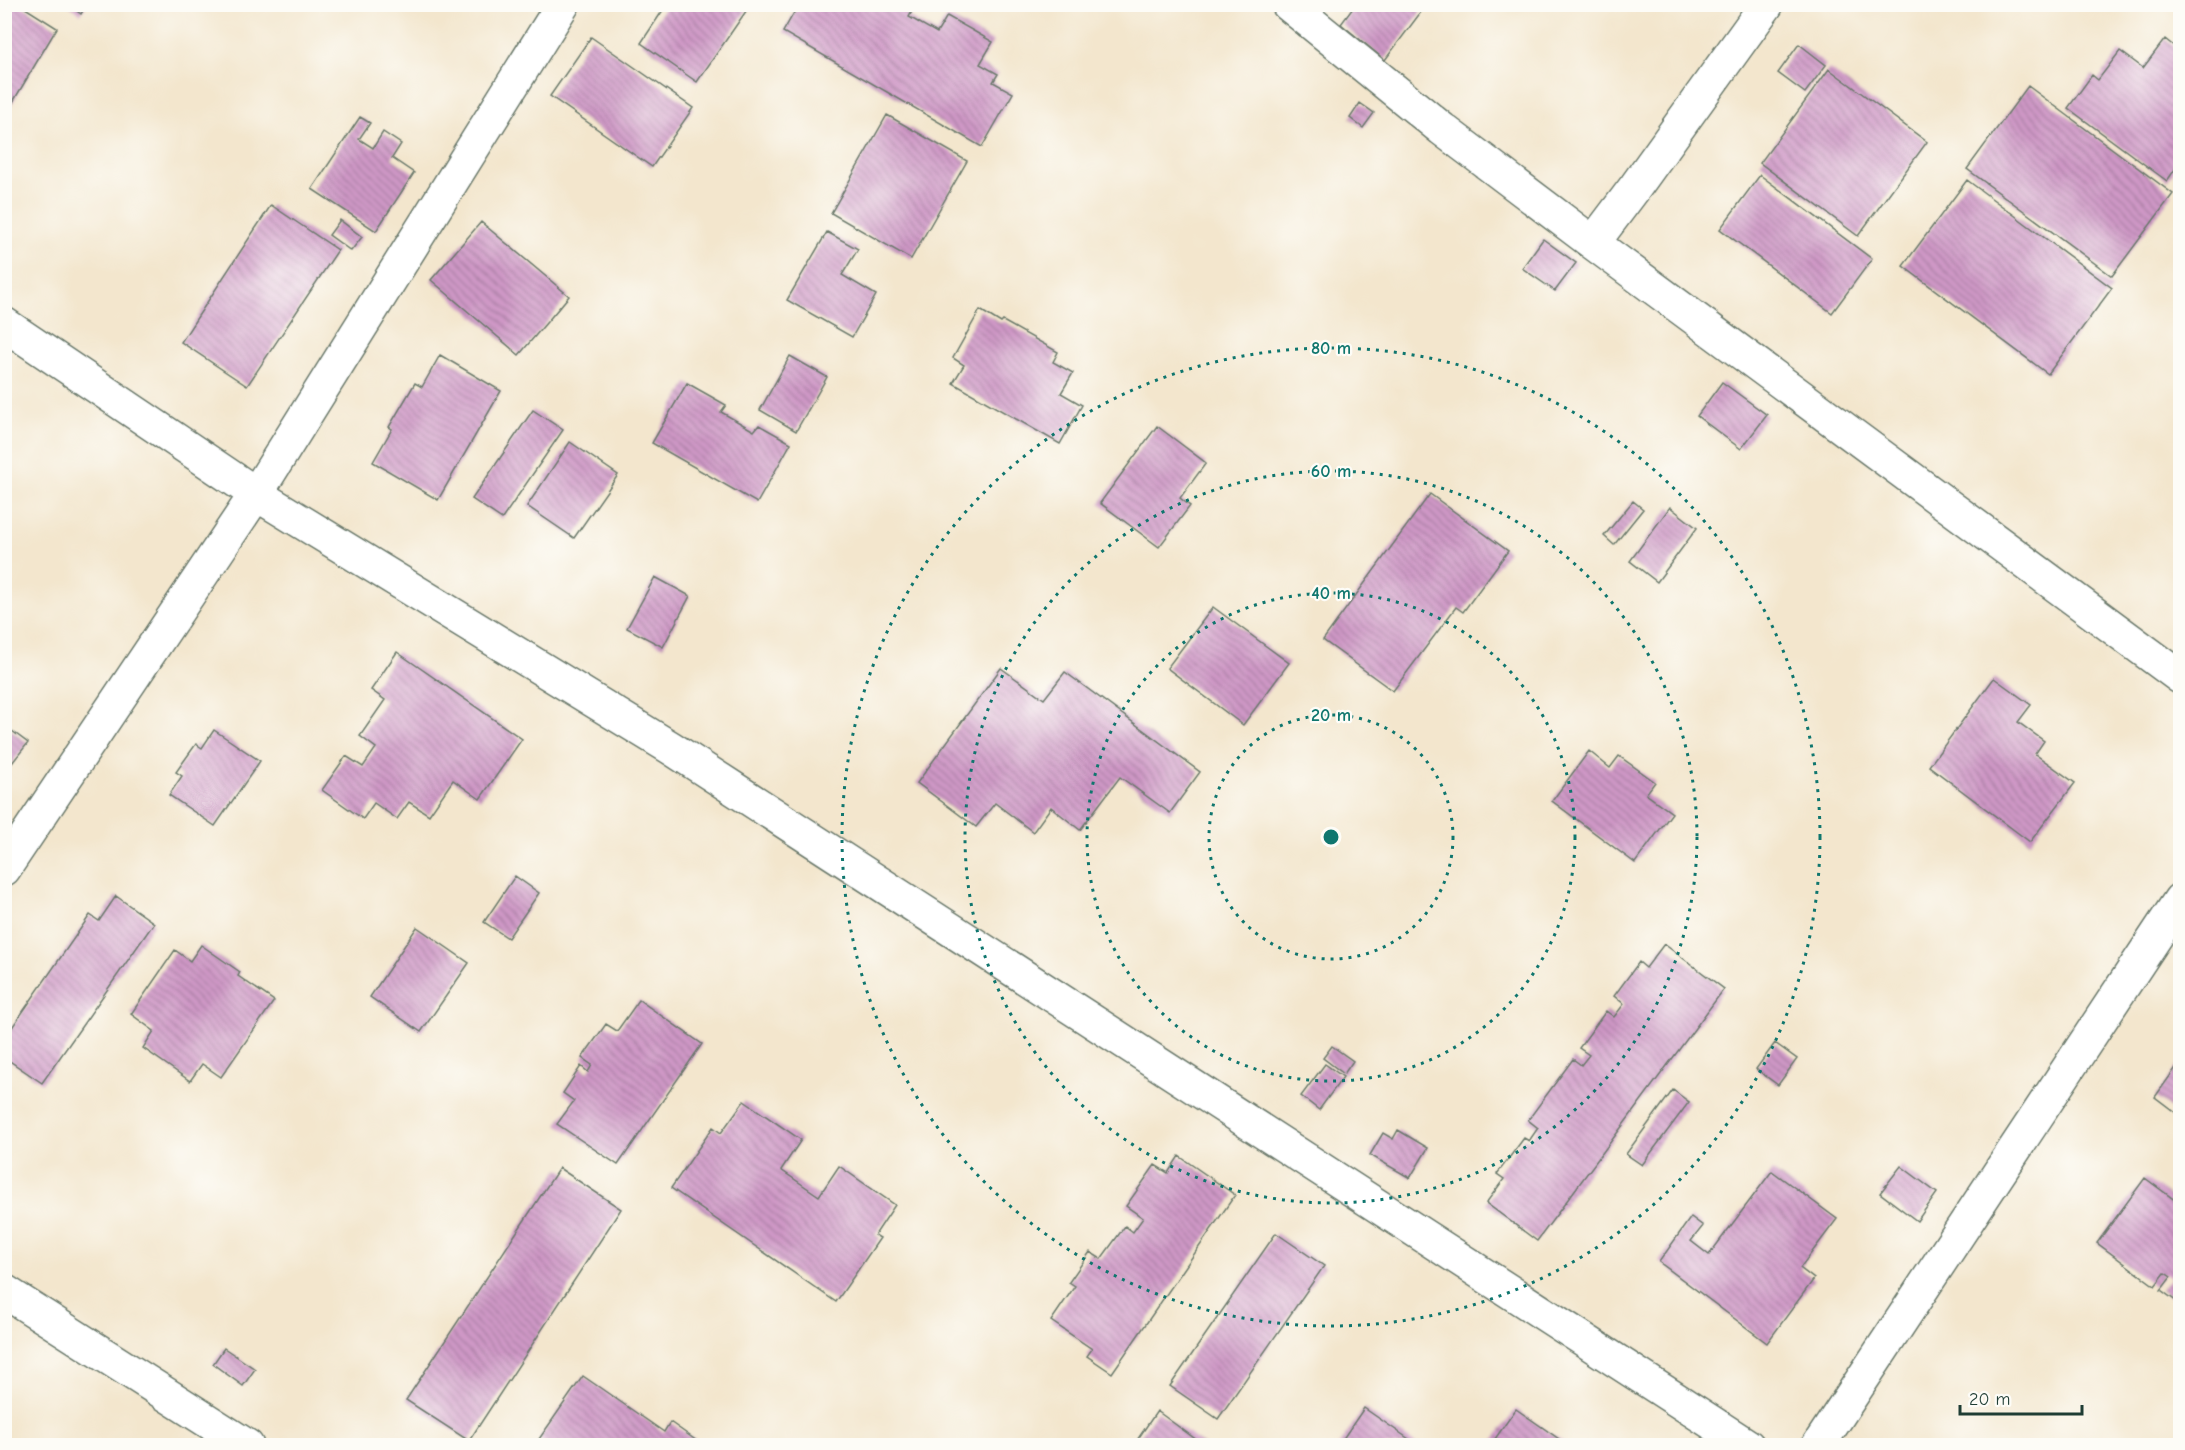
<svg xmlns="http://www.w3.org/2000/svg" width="2185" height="1450" font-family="'Comic Neue',sans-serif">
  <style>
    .building { fill: url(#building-back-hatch) }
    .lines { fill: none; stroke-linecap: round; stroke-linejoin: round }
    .minor-casing { stroke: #69786a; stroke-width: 36 }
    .minor { stroke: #fff; stroke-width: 33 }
    .ring { fill: none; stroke: #0f766e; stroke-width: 3; stroke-dasharray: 3 6 }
    .centre { fill: #0f766e; stroke: #fdfcf7; stroke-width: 3 }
    .ring-label { font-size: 18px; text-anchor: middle; font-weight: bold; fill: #0f766e; stroke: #fdfcf7; stroke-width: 4.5; stroke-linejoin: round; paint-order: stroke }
  </style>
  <defs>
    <pattern id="building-back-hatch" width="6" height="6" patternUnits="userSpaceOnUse" patternTransform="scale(1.5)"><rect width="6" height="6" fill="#cf98c6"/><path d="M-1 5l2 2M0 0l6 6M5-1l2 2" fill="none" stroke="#a77da2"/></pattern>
  </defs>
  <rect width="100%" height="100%" fill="#fdfcf7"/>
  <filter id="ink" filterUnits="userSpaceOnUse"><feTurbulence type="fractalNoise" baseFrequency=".0167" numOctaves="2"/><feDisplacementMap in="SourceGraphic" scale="12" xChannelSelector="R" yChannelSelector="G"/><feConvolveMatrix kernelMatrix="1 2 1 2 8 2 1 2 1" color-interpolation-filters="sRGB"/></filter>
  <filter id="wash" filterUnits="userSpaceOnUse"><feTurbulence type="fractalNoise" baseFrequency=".008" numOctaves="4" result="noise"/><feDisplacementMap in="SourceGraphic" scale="24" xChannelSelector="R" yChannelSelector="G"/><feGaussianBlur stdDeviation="1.35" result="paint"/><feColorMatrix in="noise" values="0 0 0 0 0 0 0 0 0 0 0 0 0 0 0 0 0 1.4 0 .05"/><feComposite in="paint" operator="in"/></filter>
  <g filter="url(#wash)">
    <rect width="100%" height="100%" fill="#f3e6cd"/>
    <g id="blocks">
      <path class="building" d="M 4,4 L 19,4 L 57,28 L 4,117 Z
        M 67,4 L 87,4 L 81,14 Z
        M 667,4 L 751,4 L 697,82 L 641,43 Z
        M 799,4 L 916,4 L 909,17 L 937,33 L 947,16 L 993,42 L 980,64 L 998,74 L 993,82 L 1013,93 L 982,147 L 783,32 Z
        M 1356,4 L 1427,4 L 1385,60 L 1341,24 Z
        M 591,37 L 693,108 L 652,167 L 550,96 Z
        M 2165,39 L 2180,51 L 2180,162 L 2167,181 L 2068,108 L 2092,75 L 2098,80 L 2120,51 L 2143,68 Z
        M 1799,44 L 1826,65 L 1805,93 L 1778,73 Z
        M 1829,69 L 1927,142 L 1858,236 L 1760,163 Z
        M 2028,86 L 2173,194 L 2112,276 L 1967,169 Z
        M 1360,103 L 1374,113 L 1363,128 L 1350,118 Z
        M 887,115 L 967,161 L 911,259 L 831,213 Z
        M 360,117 L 370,123 L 359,139 L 373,148 L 383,132 L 401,144 L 392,158 L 414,173 L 376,231 L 312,189 Z
        M 1760,175 L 1872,259 L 1832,313 L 1720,229 Z
        M 1967,180 L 2112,288 L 2048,374 L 1903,266 Z
        M 271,205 L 338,250 L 247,386 L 181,342 Z
        M 340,220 L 362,237 L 351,251 L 329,235 Z
        M 481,222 L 569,296 L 519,355 L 431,280 Z
        M 827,232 L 858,249 L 842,275 L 876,295 L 852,337 L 787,300 Z
        M 1543,239 L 1576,263 L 1555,291 L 1522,268 Z
        M 980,310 L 1001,323 L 1003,321 L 1058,352 L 1053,362 L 1073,373 L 1061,393 L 1082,405 L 1060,444 L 953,383 L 964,365 L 953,358 Z
        M 440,355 L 501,391 L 438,500 L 373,462 L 392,429 L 389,427 L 415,383 L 422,387 Z
        M 790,356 L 827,377 L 796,431 L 760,410 Z
        M 1722,382 L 1767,415 L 1741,449 L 1697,416 Z
        M 687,383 L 726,405 L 721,412 L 754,431 L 759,425 L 791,443 L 757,503 L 652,443 Z
        M 533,410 L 563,430 L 502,519 L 472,499 Z
        M 1157,426 L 1206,463 L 1180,498 L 1190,506 L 1159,547 L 1100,503 Z
        M 570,442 L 618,475 L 574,538 L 527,506 Z
        M 1430,494 L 1508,551 L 1463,612 L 1456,607 L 1393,691 L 1323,640 Z
        M 1633,501 L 1643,509 L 1614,545 L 1604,536 Z
        M 1670,507 L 1697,528 L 1657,582 L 1630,561 Z
        M 655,577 L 690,596 L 663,647 L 627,628 Z
        M 1213,607 L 1289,663 L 1243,725 L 1167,668 Z
        M 397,652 L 522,739 L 480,799 L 453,780 L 429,815 L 409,802 L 397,819 L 374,803 L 363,819 L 322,790 L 346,756 L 363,767 L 376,748 L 360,736 L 385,700 L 371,690 Z
        M 1001,668 L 1044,699 L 1065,672 L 1200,772 L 1170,813 L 1120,777 L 1080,830 L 1051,807 L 1033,832 L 995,803 L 976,827 L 917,783 Z
        M 1994,678 L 2031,705 L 2018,722 L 2044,741 L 2035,754 L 2075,783 L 2030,842 L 1929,766 Z
        M 4,725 L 28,743 L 4,773 Z
        M 214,730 L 260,761 L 215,826 L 169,795 L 182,776 L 176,772 L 196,744 L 202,748 Z
        M 1589,751 L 1610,768 L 1619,756 L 1655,782 L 1646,794 L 1672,813 L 1635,863 L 1552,801 Z
        M 515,876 L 539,893 L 508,938 L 484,922 Z
        M 116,896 L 154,923 L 42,1083 L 4,1057 L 4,1039 L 90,915 L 99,921 Z
        M 417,927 L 469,963 L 421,1032 L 370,997 Z
        M 1664,944 L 1724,989 L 1537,1241 L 1486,1203 L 1504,1179 L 1497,1174 L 1524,1138 L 1529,1141 L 1538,1128 L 1528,1120 L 1573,1059 L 1581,1065 L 1589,1055 L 1579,1048 L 1606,1011 L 1614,1017 L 1624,1004 L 1614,996 L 1639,962 L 1646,968 Z
        M 201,945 L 240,972 L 238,976 L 274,1001 L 221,1077 L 202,1064 L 190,1081 L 143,1048 L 154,1031 L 131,1014 L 175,950 L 190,961 Z
        M 639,1000 L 702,1044 L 618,1165 L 557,1124 L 574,1101 L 563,1093 L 581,1066 L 588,1072 L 592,1065 L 582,1058 L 606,1024 L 617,1031 Z
        M 1775,1043 L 1797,1059 L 1778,1085 L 1756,1069 Z
        M 1332,1046 L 1353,1061 L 1344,1074 L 1323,1058 Z
        M 2180,1062 L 2180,1116 L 2155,1097 Z
        M 1325,1064 L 1343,1077 L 1319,1110 L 1301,1096 Z
        M 1673,1090 L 1689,1102 L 1642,1165 L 1626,1154 Z
        M 744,1101 L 801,1140 L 781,1170 L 819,1196 L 839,1166 L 895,1205 L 875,1235 L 880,1238 L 836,1302 L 671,1188 L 713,1127 L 721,1133 Z
        M 1398,1130 L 1428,1148 L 1410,1178 L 1370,1155 L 1383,1133 L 1393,1139 Z
        M 1179,1156 L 1235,1195 L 1112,1373 L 1087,1356 L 1092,1349 L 1051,1321 L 1075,1286 L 1069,1282 L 1090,1252 L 1101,1259 L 1125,1226 L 1133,1232 L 1143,1218 L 1126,1206 L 1155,1165 L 1168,1173 Z
        M 1901,1166 L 1937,1193 L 1917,1221 L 1880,1193 Z
        M 559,1168 L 621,1209 L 469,1441 L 406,1400 Z
        M 1772,1171 L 1837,1219 L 1800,1268 L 1814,1279 L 1767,1343 L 1659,1262 L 1691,1217 L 1703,1226 L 1691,1241 L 1709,1255 Z
        M 2145,1178 L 2180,1204 L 2180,1304 L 2161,1290 L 2171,1277 L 2165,1273 L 2155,1286 L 2097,1243 Z
        M 1276,1233 L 1324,1266 L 1218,1419 L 1170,1386 Z
        M 224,1348 L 255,1369 L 243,1386 L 213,1364 Z
        M 583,1376 L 664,1432 L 670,1422 L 704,1446 L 548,1446 L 539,1439 Z
        M 1364,1408 L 1419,1446 L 1338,1446 Z
        M 1516,1409 L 1569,1446 L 1490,1446 Z
        M 1157,1411 L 1205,1446 L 1133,1446 Z"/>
    </g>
  </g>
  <g filter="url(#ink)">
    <use href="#blocks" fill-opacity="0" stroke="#69786a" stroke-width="1.5"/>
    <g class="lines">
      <g class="minor-casing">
        <path id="minor" d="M 1288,4 L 1442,129 L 1593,243 L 2180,677
          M 1593,243 L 1636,186 L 1767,4
          M 4,324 L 256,494 L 671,748 L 1748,1446
          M 4,869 L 256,494 L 563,4
          M 4,1291 L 247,1446
          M 1818,1446 L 2180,900"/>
      </g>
      <use href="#minor" class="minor"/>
    </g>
  </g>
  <g class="ring">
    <circle cx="1331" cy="837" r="122"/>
    <circle cx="1331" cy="837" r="244"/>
    <circle cx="1331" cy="837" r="366"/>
    <circle cx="1331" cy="837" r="489"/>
  </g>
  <circle cx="1331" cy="837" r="9" class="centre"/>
  <g class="ring-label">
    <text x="1331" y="354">80 m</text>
    <text x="1331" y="477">60 m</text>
    <text x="1331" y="599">40 m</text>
    <text x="1331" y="721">20 m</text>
  </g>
  <rect width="2185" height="1450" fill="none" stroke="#fdfcf7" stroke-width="24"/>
  <path d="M1960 1405v9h122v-9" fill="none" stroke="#1f3d34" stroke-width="3"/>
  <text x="1969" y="1405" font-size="18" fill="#1f3d34" stroke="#fdfcf7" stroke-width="4.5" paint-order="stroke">20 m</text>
</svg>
